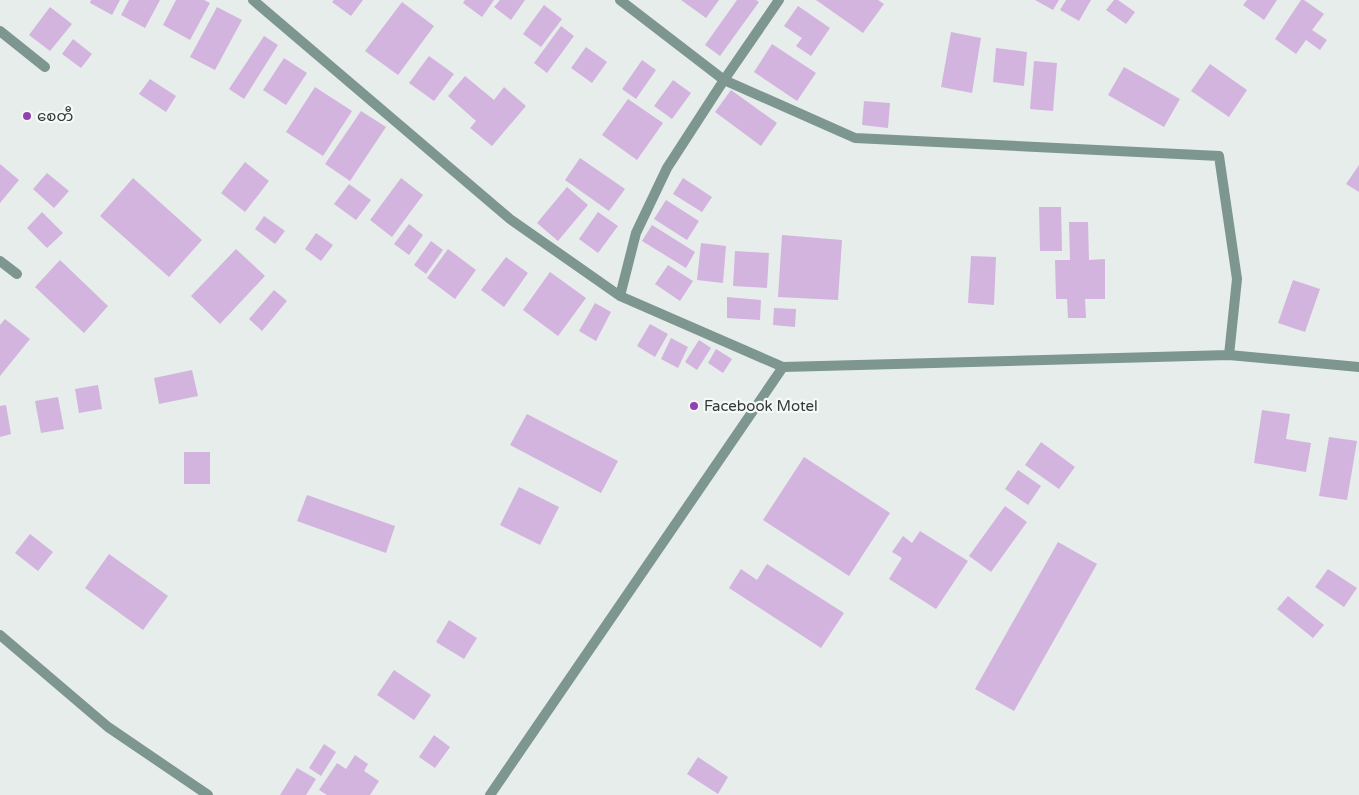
<svg xmlns="http://www.w3.org/2000/svg" width="1359" height="795" font-family="'Varela Round','Noto Sans Myanmar',sans-serif">
  <style>
    .building { fill: #d3b4de }
    .lines { fill: none; stroke-linecap: round; stroke-linejoin: round }
    .minor { stroke: #7d968f; stroke-width: 10 }
    .poi-dot { fill: #9540ae; stroke: #f4faf8; stroke-width: 2 }
    .labels { text-anchor: middle; stroke-width: 4.5; stroke-linejoin: round; paint-order: stroke }
    .poi-label { font-size: 15px; fill: #363837; stroke: #f4faf8; text-anchor: start }
  </style>
  <rect width="100%" height="100%" fill="#e7edeb"/>
  <path class="building" d="M 91,0 L 120,0 L 112,15 L 90,3 Z
    M 129,0 L 160,0 L 145,28 L 121,15 Z
    M 176,0 L 204,0 L 210,3 L 190,40 L 163,25 Z
    M 334,0 L 363,0 L 351,16 L 332,2 Z
    M 465,0 L 494,0 L 482,17 L 463,3 Z
    M 500,0 L 525,0 L 511,20 L 494,7 Z
    M 681,0 L 719,0 L 706,18 Z
    M 737,0 L 756,0 L 759,2 L 720,56 L 705,45 Z
    M 816,0 L 878,0 L 884,4 L 863,33 Z
    M 1035,0 L 1059,0 L 1053,10 Z
    M 1066,0 L 1091,0 L 1079,21 L 1060,10 Z
    M 1114,0 L 1118,0 L 1135,12 L 1126,24 L 1106,10 Z
    M 1247,0 L 1277,0 L 1264,20 L 1243,5 Z
    M 1301,0 L 1304,0 L 1324,14 L 1312,30 L 1327,40 L 1320,50 L 1306,40 L 1296,54 L 1275,39 Z
    M 402,2 L 434,26 L 398,75 L 365,51 Z
    M 544,5 L 562,19 L 541,47 L 523,34 Z
    M 798,6 L 830,28 L 811,56 L 796,46 L 802,38 L 784,26 Z
    M 50,7 L 72,24 L 50,51 L 29,35 Z
    M 217,7 L 242,20 L 215,70 L 190,57 Z
    M 561,26 L 574,36 L 547,73 L 534,63 Z
    M 951,32 L 981,38 L 972,93 L 941,87 Z
    M 264,36 L 278,45 L 244,99 L 229,89 Z
    M 73,39 L 92,54 L 81,68 L 62,54 Z
    M 772,44 L 816,73 L 797,101 L 754,72 Z
    M 586,47 L 607,62 L 592,83 L 571,68 Z
    M 996,48 L 1027,52 L 1024,86 L 993,82 Z
    M 429,56 L 454,74 L 434,101 L 409,83 Z
    M 284,58 L 307,73 L 286,105 L 263,90 Z
    M 642,60 L 656,70 L 636,99 L 622,89 Z
    M 1034,61 L 1057,63 L 1053,111 L 1030,109 Z
    M 1210,64 L 1247,90 L 1229,117 L 1191,91 Z
    M 1124,67 L 1180,99 L 1164,127 L 1108,95 Z
    M 465,76 L 494,100 L 504,87 L 526,106 L 492,146 L 470,128 L 476,121 L 448,96 Z
    M 150,79 L 176,96 L 166,112 L 139,94 Z
    M 673,80 L 691,93 L 672,119 L 654,106 Z
    M 315,87 L 352,111 L 323,156 L 286,132 Z
    M 731,90 L 777,123 L 761,146 L 715,112 Z
    M 628,99 L 663,123 L 637,160 L 602,135 Z
    M 864,101 L 890,103 L 888,128 L 862,125 Z
    M 361,111 L 386,127 L 350,181 L 325,164 Z
    M 580,158 L 625,189 L 609,211 L 565,180 Z
    M 245,162 L 269,181 L 245,212 L 221,193 Z
    M 0,164 L 19,180 L 0,203 Z
    M 1359,165 L 1359,192 L 1346,184 Z
    M 47,173 L 69,191 L 54,208 L 33,189 Z
    M 133,178 L 202,240 L 169,277 L 100,216 Z
    M 401,178 L 423,195 L 392,237 L 370,220 Z
    M 683,178 L 712,197 L 702,212 L 673,194 Z
    M 349,184 L 371,200 L 356,220 L 334,204 Z
    M 567,187 L 588,205 L 558,241 L 537,223 Z
    M 666,200 L 699,221 L 687,240 L 654,219 Z
    M 1039,207 L 1061,207 L 1062,251 L 1040,251 Z
    M 42,212 L 63,233 L 47,248 L 27,228 Z
    M 598,212 L 618,226 L 598,253 L 579,239 Z
    M 264,216 L 285,231 L 275,244 L 255,229 Z
    M 1069,222 L 1088,222 L 1089,260 L 1105,259 L 1105,299 L 1085,299 L 1086,318 L 1068,318 L 1067,299 L 1056,299 L 1055,260 L 1070,260 Z
    M 409,224 L 423,235 L 409,255 L 394,244 Z
    M 652,225 L 695,252 L 686,268 L 642,241 Z
    M 316,233 L 333,245 L 321,261 L 305,249 Z
    M 782,235 L 842,240 L 838,300 L 778,297 Z
    M 431,241 L 443,250 L 426,274 L 414,265 Z
    M 701,243 L 726,246 L 723,283 L 697,280 Z
    M 236,249 L 265,276 L 220,324 L 191,296 Z
    M 448,249 L 476,270 L 455,299 L 427,278 Z
    M 735,251 L 769,253 L 767,288 L 733,286 Z
    M 971,256 L 996,257 L 994,305 L 968,303 Z
    M 506,257 L 528,273 L 504,307 L 481,290 Z
    M 60,260 L 108,306 L 84,333 L 35,287 Z
    M 668,265 L 693,281 L 680,301 L 655,284 Z
    M 550,272 L 586,298 L 558,336 L 523,310 Z
    M 1293,280 L 1320,289 L 1305,332 L 1278,323 Z
    M 274,290 L 287,301 L 262,331 L 249,319 Z
    M 727,297 L 761,300 L 760,320 L 727,318 Z
    M 595,303 L 611,312 L 596,341 L 579,331 Z
    M 774,308 L 796,309 L 795,327 L 773,325 Z
    M 5,319 L 30,339 L 0,376 L 0,325 Z
    M 650,324 L 668,334 L 655,357 L 637,346 Z
    M 671,338 L 688,347 L 678,368 L 661,359 Z
    M 699,340 L 711,348 L 697,370 L 685,362 Z
    M 716,349 L 732,359 L 723,373 L 708,363 Z
    M 192,370 L 198,396 L 159,404 L 154,378 Z
    M 98,385 L 102,409 L 79,413 L 75,389 Z
    M 58,397 L 64,429 L 41,433 L 35,401 Z
    M 6,405 L 11,434 L 0,437 L 0,406 Z
    M 1262,410 L 1290,414 L 1286,439 L 1311,443 L 1306,472 L 1254,463 Z
    M 527,414 L 618,461 L 601,493 L 510,445 Z
    M 1329,437 L 1357,441 L 1347,500 L 1319,496 Z
    M 1041,442 L 1075,467 L 1059,489 L 1025,465 Z
    M 184,452 L 210,452 L 210,484 L 184,484 Z
    M 804,457 L 890,513 L 849,576 L 763,520 Z
    M 1018,470 L 1041,486 L 1028,505 L 1005,489 Z
    M 519,487 L 559,507 L 540,545 L 500,525 Z
    M 307,495 L 395,526 L 386,553 L 297,521 Z
    M 1005,506 L 1027,522 L 991,572 L 969,556 Z
    M 920,531 L 968,561 L 936,609 L 889,579 L 902,558 L 892,552 L 903,536 L 912,543 Z
    M 30,534 L 53,552 L 38,571 L 15,553 Z
    M 1058,542 L 1097,564 L 1014,711 L 975,689 Z
    M 109,554 L 168,596 L 143,630 L 85,588 Z
    M 767,564 L 844,613 L 821,648 L 729,588 L 741,569 L 757,580 Z
    M 1328,569 L 1357,588 L 1344,607 L 1315,587 Z
    M 1288,596 L 1324,625 L 1313,638 L 1277,609 Z
    M 449,620 L 477,638 L 464,659 L 436,642 Z
    M 394,670 L 431,695 L 414,720 L 377,695 Z
    M 434,735 L 450,747 L 435,768 L 419,757 Z
    M 324,744 L 336,752 L 321,776 L 309,768 Z
    M 355,755 L 368,764 L 364,771 L 379,781 L 370,795 L 327,795 L 319,790 L 337,763 L 346,769 Z
    M 698,757 L 728,777 L 718,794 L 687,774 Z
    M 297,768 L 316,779 L 306,795 L 280,795 Z"/>
  <g class="lines">
    <path class="minor" d="M 253,0 L 510,219 L 620,296 L 783,367 L 1229,355 L 1359,367
      M 620,0 L 724,80 L 855,138 L 1219,156 L 1237,279 L 1229,355
      M 0,31 L 45,67
      M 0,261 L 17,274
      M 620,296 L 636,233 L 667,168 L 724,80 L 779,0
      M 0,635 L 108,727 L 208,795
      M 490,795 L 783,367"/>
  </g>
  <g class="poi-dot">
    <circle cx="27" cy="116" r="5"/>
    <circle cx="694" cy="406" r="5"/>
  </g>
  <g class="labels">
    <g class="poi-label">
      <text x="37" y="121">စေတီ</text>
      <text x="704" y="411">Facebook Motel</text>
    </g>
  </g>
</svg>
